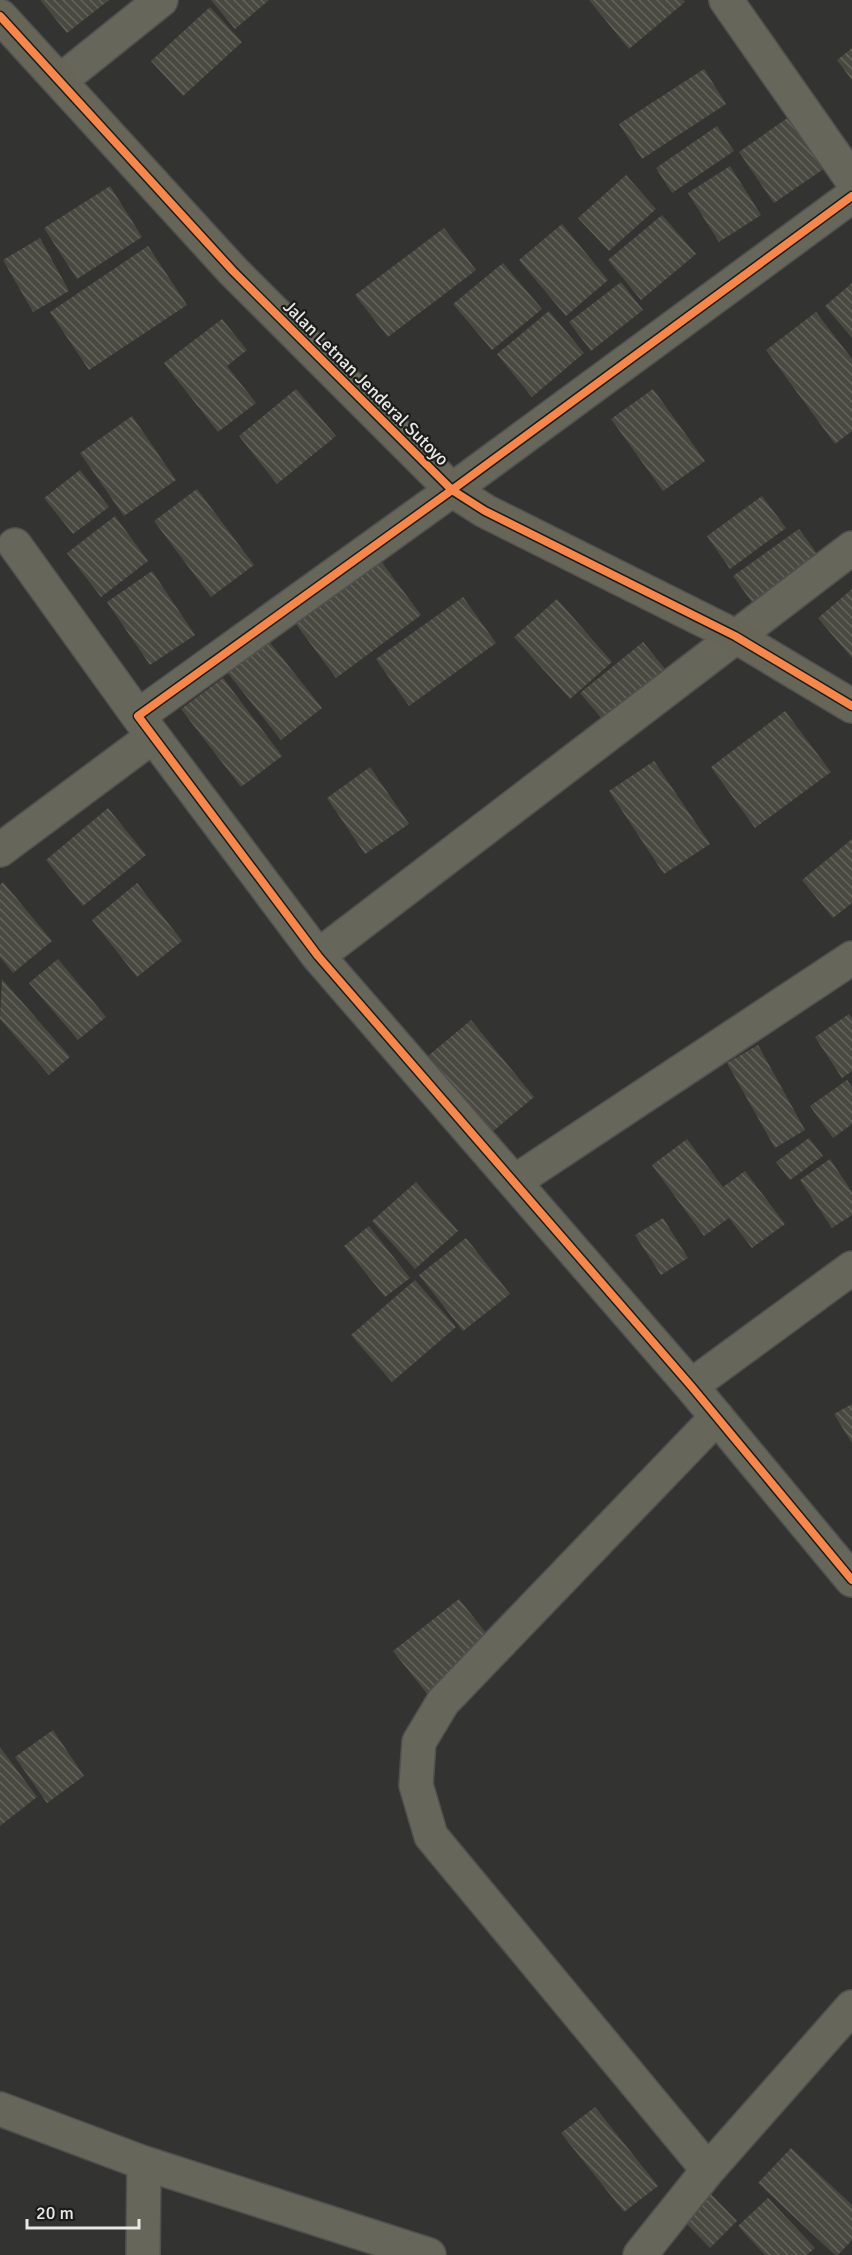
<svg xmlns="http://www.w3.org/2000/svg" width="852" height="2255" font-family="Signika,sans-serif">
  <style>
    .building { fill: url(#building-back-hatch) }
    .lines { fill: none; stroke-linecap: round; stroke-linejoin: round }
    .street-casing { stroke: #50504f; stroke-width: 36 }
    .secondary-casing { stroke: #50504f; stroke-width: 36 }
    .street { stroke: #66665b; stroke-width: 33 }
    .secondary { stroke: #666558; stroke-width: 33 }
    .cycleway-casing { stroke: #1c1c1a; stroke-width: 11 }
    .cycleway { stroke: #f5874c; stroke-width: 8 }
    .labels { text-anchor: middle; stroke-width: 4.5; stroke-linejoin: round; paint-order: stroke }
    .street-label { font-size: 18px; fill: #e8e8e6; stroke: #1c1c1a }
  </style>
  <defs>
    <pattern id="building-back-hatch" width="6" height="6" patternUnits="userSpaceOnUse" patternTransform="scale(1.5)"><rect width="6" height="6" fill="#4a4941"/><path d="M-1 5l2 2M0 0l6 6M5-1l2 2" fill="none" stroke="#64635c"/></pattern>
  </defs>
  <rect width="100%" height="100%" fill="#333332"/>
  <path class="building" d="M 40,0 L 109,0 L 67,33 Z
    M 211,0 L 269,0 L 235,29 Z
    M 589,0 L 683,0 L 685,2 L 629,49 Z
    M 210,7 L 242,42 L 183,96 L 151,61 Z
    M 852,48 L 852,80 L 837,60 Z
    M 704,69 L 726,104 L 642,159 L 619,124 Z
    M 793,114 L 828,166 L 774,203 L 739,152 Z
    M 717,126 L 734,151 L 672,193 L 656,168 Z
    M 730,166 L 761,215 L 719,242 L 688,193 Z
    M 626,175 L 656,209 L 609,251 L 578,218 Z
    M 110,186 L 142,237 L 77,279 L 44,228 Z
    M 662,215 L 696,254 L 641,300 L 608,260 Z
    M 562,224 L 608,280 L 566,316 L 519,260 Z
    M 444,228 L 476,270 L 388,337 L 355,295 Z
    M 40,238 L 69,291 L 33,312 L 3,260 Z
    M 148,246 L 187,305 L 89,370 L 50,312 Z
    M 503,263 L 542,309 L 492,350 L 453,304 Z
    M 621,282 L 643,310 L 591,351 L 569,322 Z
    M 852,283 L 852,338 L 825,306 Z
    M 549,311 L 584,353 L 532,397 L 497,354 Z
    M 816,312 L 852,359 L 852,431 L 835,444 L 766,350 Z
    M 222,319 L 247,350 L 227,366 L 256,403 L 218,432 L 164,363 Z
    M 296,389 L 336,436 L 277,484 L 239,436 Z
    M 653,389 L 705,461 L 663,491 L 611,419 Z
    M 132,416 L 176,480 L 124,516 L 80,453 Z
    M 80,470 L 109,507 L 73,534 L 44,498 Z
    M 197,489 L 254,565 L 211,597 L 154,521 Z
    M 762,496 L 786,528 L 730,569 L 707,536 Z
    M 115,516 L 148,561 L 101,597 L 67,553 Z
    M 799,529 L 823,562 L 757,609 L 733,576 Z
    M 375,553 L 421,615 L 336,678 L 290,616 Z
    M 152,571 L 195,635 L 150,665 L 107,602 Z
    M 852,589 L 852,658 L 818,618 Z
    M 463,597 L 496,643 L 409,706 L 376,659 Z
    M 557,599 L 612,662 L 570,699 L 514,637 Z
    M 260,630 L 322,708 L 281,740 L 219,662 Z
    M 643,642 L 666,670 L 604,721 L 580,693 Z
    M 223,678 L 282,756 L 241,787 L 181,709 Z
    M 785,711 L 831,772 L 755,828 L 711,767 Z
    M 654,761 L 710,844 L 664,874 L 609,791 Z
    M 370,767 L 409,824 L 365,854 L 327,798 Z
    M 108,808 L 146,855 L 83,906 L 46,860 Z
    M 852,839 L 852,903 L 833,918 L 802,880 Z
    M 3,882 L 52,941 L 13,973 L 0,957 L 0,885 Z
    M 137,883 L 182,941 L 137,977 L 92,920 Z
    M 58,959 L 106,1017 L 78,1040 L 29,983 Z
    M 2,979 L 70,1057 L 49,1075 L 0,1019 Z
    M 849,1014 L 852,1018 L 852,1071 L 842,1078 L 815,1037 Z
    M 471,1020 L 534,1097 L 492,1132 L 428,1056 Z
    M 758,1045 L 805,1130 L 775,1148 L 727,1063 Z
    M 847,1080 L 852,1087 L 852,1124 L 833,1138 L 810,1106 Z
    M 809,1138 L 823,1156 L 790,1180 L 776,1162 Z
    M 687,1139 L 723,1187 L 745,1171 L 785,1224 L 752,1248 L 729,1218 L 704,1236 L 652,1165 Z
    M 830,1159 L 852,1192 L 852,1215 L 832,1228 L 800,1180 Z
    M 416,1182 L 458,1231 L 415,1269 L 372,1221 Z
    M 663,1218 L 688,1258 L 661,1275 L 635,1235 Z
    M 369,1226 L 410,1278 L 385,1297 L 344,1246 Z
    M 466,1238 L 510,1294 L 463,1331 L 419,1275 Z
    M 415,1280 L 456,1327 L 392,1382 L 351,1335 Z
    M 852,1404 L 852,1443 L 834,1414 Z
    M 459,1599 L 494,1643 L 428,1695 L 393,1651 Z
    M 53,1730 L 84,1776 L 47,1803 L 15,1757 Z
    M 0,1747 L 37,1797 L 0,1826 Z
    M 595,2107 L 658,2186 L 624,2212 L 561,2133 Z
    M 791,2148 L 852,2205 L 852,2240 L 838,2255 L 835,2255 L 758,2183 Z
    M 711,2194 L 737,2221 L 710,2248 L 684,2221 Z
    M 768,2198 L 815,2248 L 807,2255 L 765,2255 L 738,2226 Z"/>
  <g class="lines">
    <g class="street-casing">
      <path id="street" d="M 726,0 L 852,180
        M 60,81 L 161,0
        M 852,196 L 452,490 L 138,716 L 318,956 L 691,1386 L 852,1580
        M 15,545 L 138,716
        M 0,850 L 152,737
        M 318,956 L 852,548
        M 514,1182 L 852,958
        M 691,1386 L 852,1268
        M 0,2109 L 144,2163 L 143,2255
        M 144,2163 L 429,2255
        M 708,2170 L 431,1836 L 416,1785 L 419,1742 L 443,1702 L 717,1417
        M 640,2255 L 708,2170 L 852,2007"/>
    </g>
    <g class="secondary-casing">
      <path id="secondary" d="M 0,16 L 233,271 L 452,490 L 485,511 L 735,636 L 852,706"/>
    </g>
    <use href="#street" class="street"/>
    <use href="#secondary" class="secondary"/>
    <g class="cycleway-casing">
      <path id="cycleway" d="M 0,16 L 233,271 L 452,490 L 485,511 L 735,636 L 852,706
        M 852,196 L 452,490 L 138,716 L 318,956 L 691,1386 L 852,1580"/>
    </g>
    <use href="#cycleway" class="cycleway"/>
  </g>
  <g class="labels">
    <g class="street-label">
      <text transform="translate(366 383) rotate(45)" y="6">Jalan Letnan Jenderal Sutoyo</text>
    </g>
  </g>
  <path d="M27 2219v9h112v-9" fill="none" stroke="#e8e8e6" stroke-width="3"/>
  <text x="36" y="2219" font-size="18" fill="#e8e8e6" stroke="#1c1c1a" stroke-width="4.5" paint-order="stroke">20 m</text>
</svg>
